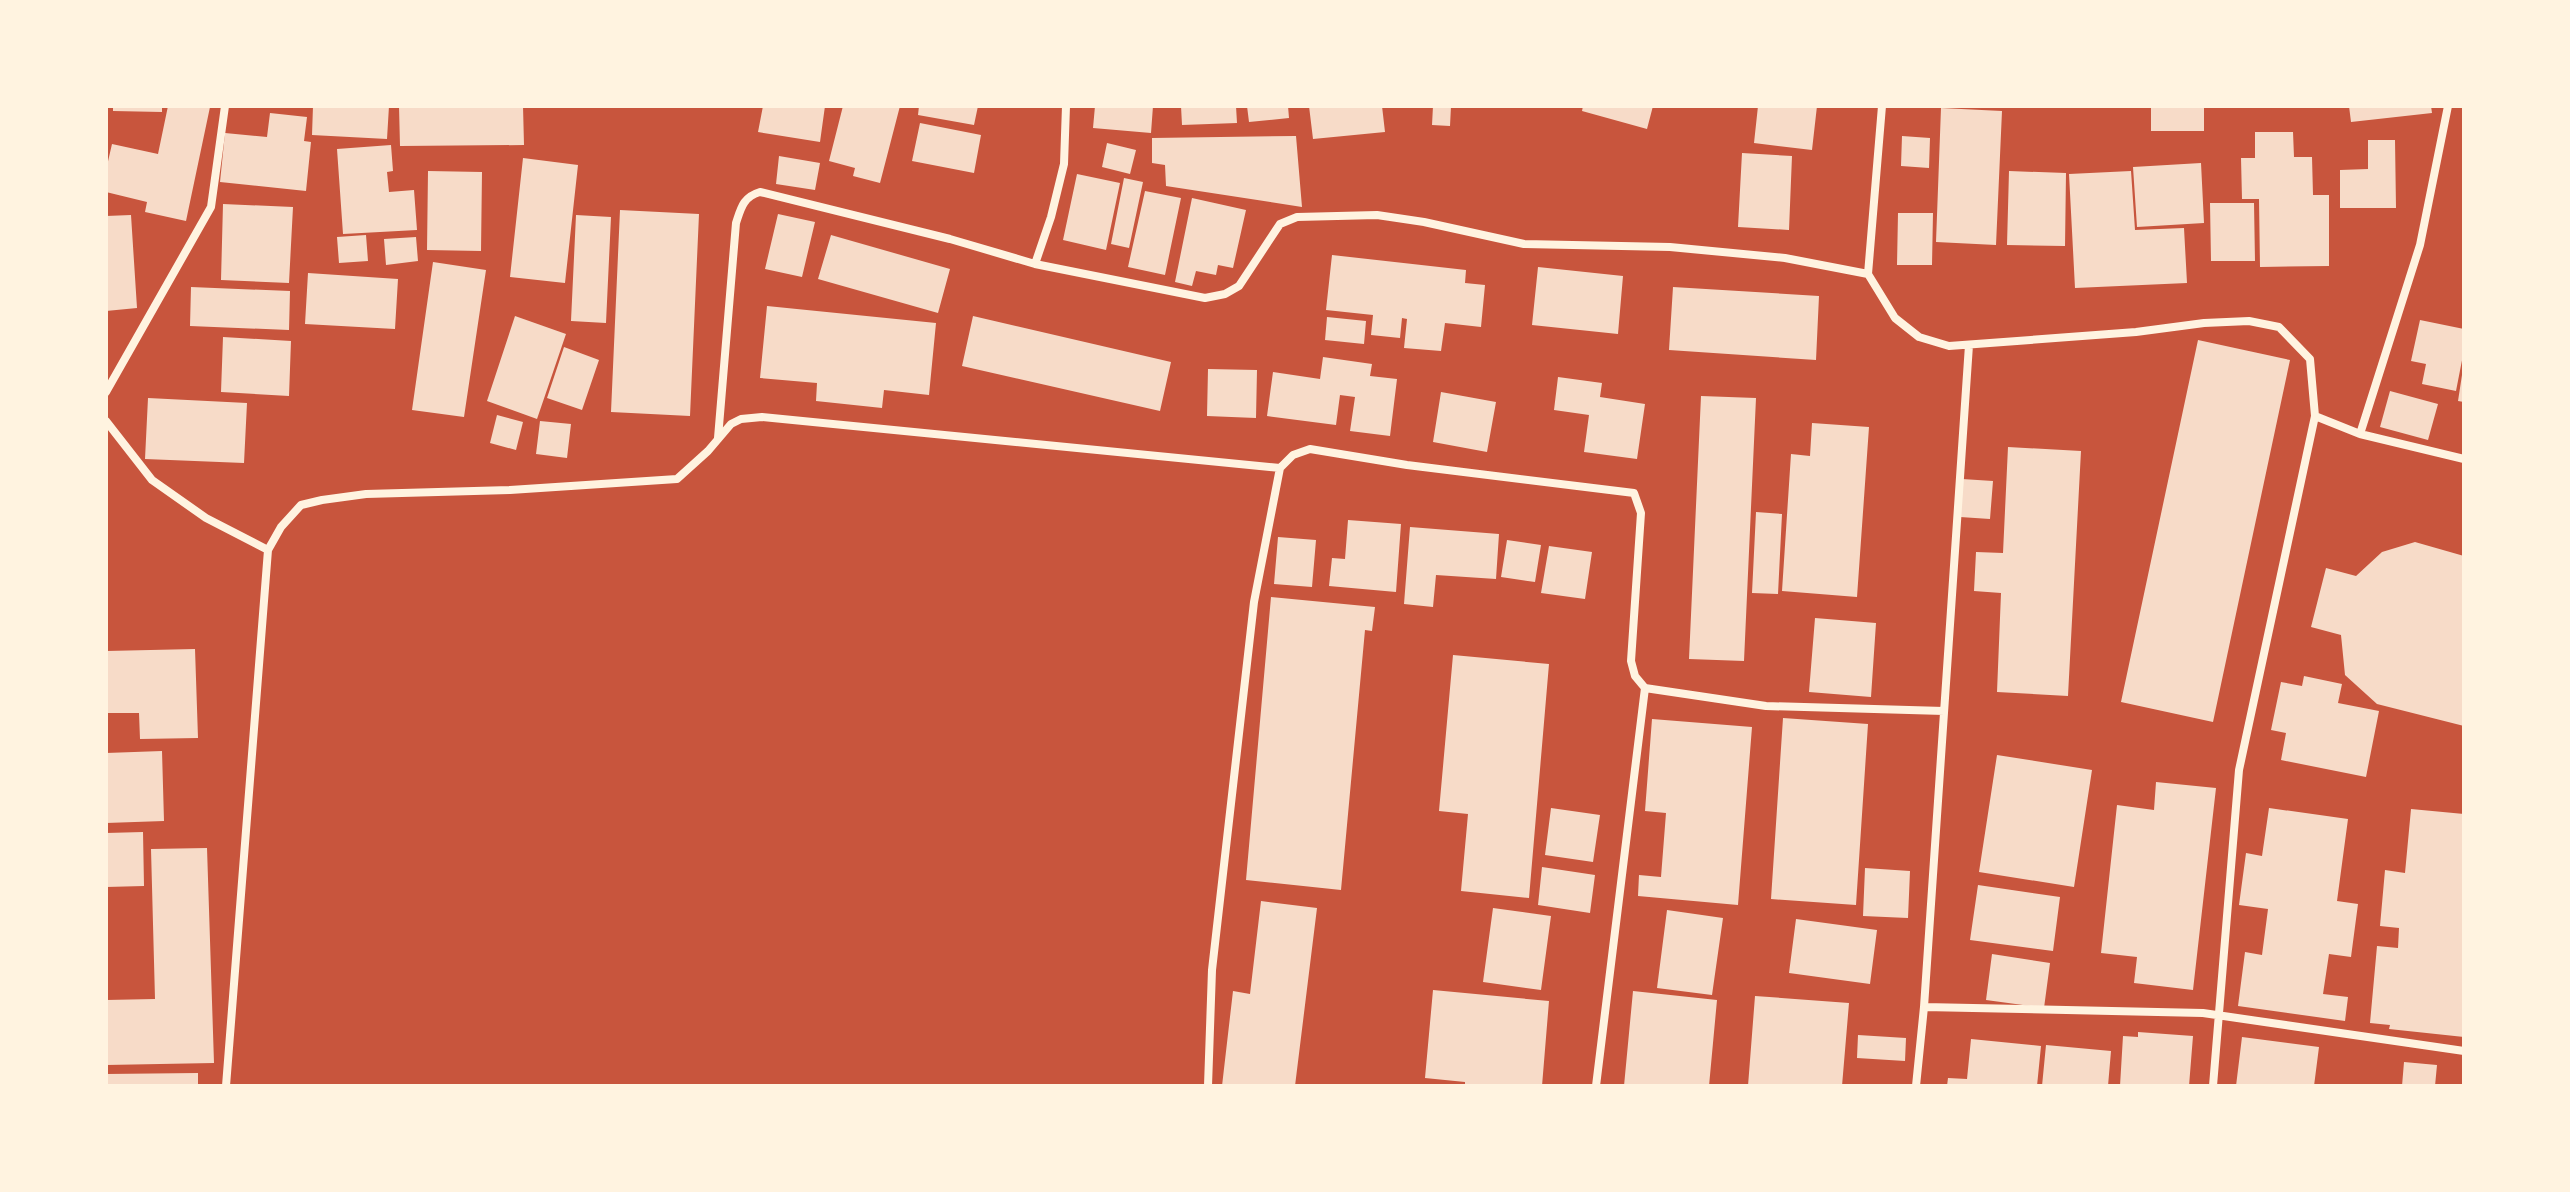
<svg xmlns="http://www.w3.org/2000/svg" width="2570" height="1192" font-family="Ubuntu,sans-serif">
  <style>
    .building { fill: #f7dbc8 }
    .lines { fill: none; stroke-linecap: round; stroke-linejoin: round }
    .minor { stroke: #fff3e0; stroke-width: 8 }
  </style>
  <rect width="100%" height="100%" fill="#c8553d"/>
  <path class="building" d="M 113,106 L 162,106 L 162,112 L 113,111 Z
    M 168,106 L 210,107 L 186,221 L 145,212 L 147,202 L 106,192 L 106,170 L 112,144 L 158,154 Z
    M 313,106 L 389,106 L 387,139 L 312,135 Z
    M 399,106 L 523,106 L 524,145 L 400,146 Z
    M 763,106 L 825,106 L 820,142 L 758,132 Z
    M 843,106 L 900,106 L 880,183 L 853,176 L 855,168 L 829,161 Z
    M 919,106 L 978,106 L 974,125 L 918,115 Z
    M 1095,106 L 1153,106 L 1151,133 L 1093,128 Z
    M 1181,106 L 1236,106 L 1237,123 L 1182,125 Z
    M 1247,106 L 1288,106 L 1289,118 L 1249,122 Z
    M 1309,106 L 1382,106 L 1385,132 L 1313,139 Z
    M 1433,106 L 1451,106 L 1450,126 L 1432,125 Z
    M 1583,106 L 1653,106 L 1647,129 L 1582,111 Z
    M 1758,106 L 1817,106 L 1812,150 L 1754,143 Z
    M 2151,106 L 2204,106 L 2204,131 L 2151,131 Z
    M 2349,106 L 2431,106 L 2432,113 L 2351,122 Z
    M 1941,108 L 2002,111 L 1996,245 L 1936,242 Z
    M 270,113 L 307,117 L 304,141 L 311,142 L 306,191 L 220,182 L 225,133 L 267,137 Z
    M 920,123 L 981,135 L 974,173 L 912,161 Z
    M 2255,132 L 2293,132 L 2294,157 L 2312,157 L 2313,195 L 2329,195 L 2329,266 L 2260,267 L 2259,199 L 2242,199 L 2241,158 L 2255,158 Z
    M 1296,136 L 1302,207 L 1166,186 L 1165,165 L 1152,163 L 1152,138 Z
    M 1902,136 L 1930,138 L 1929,168 L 1901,166 Z
    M 2368,140 L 2395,140 L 2396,208 L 2340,208 L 2340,170 L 2368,169 Z
    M 1107,143 L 1136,150 L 1130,174 L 1102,167 Z
    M 391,145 L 393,171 L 387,172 L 389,192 L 414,190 L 417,230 L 343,234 L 337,149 Z
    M 1742,153 L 1792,156 L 1789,230 L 1738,227 Z
    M 779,156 L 820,163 L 815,190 L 776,184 Z
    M 523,158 L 578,165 L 565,283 L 510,277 Z
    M 2201,163 L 2204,223 L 2137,227 L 2133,167 Z
    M 428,171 L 482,172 L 481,251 L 427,250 Z
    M 2009,171 L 2066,173 L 2065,246 L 2007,245 Z
    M 2131,171 L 2135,230 L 2184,228 L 2187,283 L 2075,288 L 2069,174 Z
    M 1077,174 L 1120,183 L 1106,250 L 1063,240 Z
    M 1124,178 L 1143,182 L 1129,248 L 1111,244 Z
    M 1145,191 L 1181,198 L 1165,275 L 1128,267 Z
    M 1192,198 L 1246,210 L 1233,268 L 1218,265 L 1216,275 L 1196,271 L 1192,286 L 1175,282 Z
    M 2210,203 L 2254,203 L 2255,261 L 2211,261 Z
    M 223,204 L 293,207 L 289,283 L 221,280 Z
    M 620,210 L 699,214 L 690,416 L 611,412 Z
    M 1898,213 L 1933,213 L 1932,265 L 1897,265 Z
    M 778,214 L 815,222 L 802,277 L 765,269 Z
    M 131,215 L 137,308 L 106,311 L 106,216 Z
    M 576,215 L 611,217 L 606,323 L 571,321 Z
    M 366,235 L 368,261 L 339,263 L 337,237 Z
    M 831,235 L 950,269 L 938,313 L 818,279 Z
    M 416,237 L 418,261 L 386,265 L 384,239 Z
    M 1332,255 L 1466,270 L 1465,283 L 1485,285 L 1481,327 L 1445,323 L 1441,351 L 1404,348 L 1407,319 L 1402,318 L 1400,338 L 1371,335 L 1373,315 L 1326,310 Z
    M 433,262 L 486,270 L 464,417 L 412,410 Z
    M 1538,267 L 1623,276 L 1618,334 L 1532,325 Z
    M 308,273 L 398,279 L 395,329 L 305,324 Z
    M 191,287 L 290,291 L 289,330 L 190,326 Z
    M 1673,287 L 1819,296 L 1816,360 L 1669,350 Z
    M 767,306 L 936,323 L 929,395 L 884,390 L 882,408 L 816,401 L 817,383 L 760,378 Z
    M 515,316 L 566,334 L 537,419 L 487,401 Z
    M 973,316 L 1171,362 L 1160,411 L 962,366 Z
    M 1327,317 L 1366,321 L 1364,344 L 1325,340 Z
    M 2420,320 L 2464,329 L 2464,350 L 2456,391 L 2422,384 L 2426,364 L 2411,361 Z
    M 223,337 L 291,341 L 289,396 L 221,392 Z
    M 2198,340 L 2290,360 L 2213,722 L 2121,702 Z
    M 564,347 L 599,360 L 582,410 L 547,398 Z
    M 1323,357 L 1372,364 L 1370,376 L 1397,379 L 1390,436 L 1350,431 L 1355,397 L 1340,395 L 1336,425 L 1267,416 L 1273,372 L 1320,379 Z
    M 1208,369 L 1257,370 L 1256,418 L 1207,416 Z
    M 2462,375 L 2464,376 L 2464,402 L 2458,401 Z
    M 1558,377 L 1602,383 L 1600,397 L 1645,404 L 1637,459 L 1584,452 L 1589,415 L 1554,410 Z
    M 2390,391 L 2438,404 L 2428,440 L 2380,427 Z
    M 1441,392 L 1496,402 L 1487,452 L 1433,442 Z
    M 1701,396 L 1756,398 L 1744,661 L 1689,659 Z
    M 148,398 L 247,403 L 244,463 L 145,459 Z
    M 497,415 L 523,422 L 516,450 L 490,443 Z
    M 540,421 L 571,424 L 567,458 L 536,454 Z
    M 1812,423 L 1869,427 L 1857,597 L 1782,591 L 1791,454 L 1810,456 Z
    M 2008,447 L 2081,451 L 2068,696 L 1997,692 L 2001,593 L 1974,591 L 1976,552 L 2003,553 Z
    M 1962,479 L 1993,481 L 1990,519 L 1960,517 Z
    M 1756,512 L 1782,514 L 1778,594 L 1752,593 Z
    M 1348,520 L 1401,524 L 1396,592 L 1329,586 L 1332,558 L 1345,559 Z
    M 1410,527 L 1499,534 L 1496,579 L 1436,575 L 1433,607 L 1404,604 Z
    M 1278,537 L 1316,540 L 1312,587 L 1274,584 Z
    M 1507,540 L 1541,545 L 1535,582 L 1501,577 Z
    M 2415,542 L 2464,556 L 2464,726 L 2377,704 L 2345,675 L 2341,635 L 2311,627 L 2326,568 L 2356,576 L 2382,552 Z
    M 1549,546 L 1592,552 L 1585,599 L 1541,593 Z
    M 1271,597 L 1375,607 L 1372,631 L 1365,630 L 1341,890 L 1246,880 Z
    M 1815,618 L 1876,623 L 1871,697 L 1809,692 Z
    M 195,649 L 198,738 L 140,739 L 139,713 L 106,713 L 106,651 Z
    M 1453,655 L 1549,664 L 1529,898 L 1461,891 L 1468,814 L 1439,811 Z
    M 2304,676 L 2342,684 L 2338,703 L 2379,711 L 2366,777 L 2281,760 L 2286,733 L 2271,730 L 2281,682 L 2302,686 Z
    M 1783,718 L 1868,724 L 1856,905 L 1771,899 Z
    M 1652,719 L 1752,727 L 1738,905 L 1638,896 L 1639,875 L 1661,877 L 1666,813 L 1645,811 Z
    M 162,751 L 164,821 L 106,823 L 106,753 Z
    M 1997,755 L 2092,770 L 2074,887 L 1979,872 Z
    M 2156,782 L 2216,788 L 2193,990 L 2134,983 L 2137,957 L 2101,953 L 2117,805 L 2154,810 Z
    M 1551,808 L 1600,815 L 1593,862 L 1545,855 Z
    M 2269,808 L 2348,819 L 2337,901 L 2358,904 L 2351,957 L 2329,954 L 2323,994 L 2348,997 L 2345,1021 L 2238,1006 L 2245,952 L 2262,955 L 2268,909 L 2239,905 L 2246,853 L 2262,856 Z
    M 2411,809 L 2464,814 L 2464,1037 L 2389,1029 L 2390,1025 L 2370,1023 L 2377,946 L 2398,948 L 2399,928 L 2380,926 L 2385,870 L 2405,873 Z
    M 143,832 L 144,886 L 106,887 L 106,833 Z
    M 207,848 L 214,1063 L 106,1065 L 106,1000 L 155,999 L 151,849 Z
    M 1542,867 L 1595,875 L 1590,913 L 1538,905 Z
    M 1865,868 L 1910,871 L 1908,918 L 1863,916 Z
    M 1978,885 L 2060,897 L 2053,951 L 1970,940 Z
    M 1261,901 L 1317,908 L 1295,1086 L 1222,1086 L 1233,991 L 1250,994 Z
    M 1493,908 L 1551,916 L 1541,990 L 1483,982 Z
    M 1667,910 L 1723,918 L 1712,995 L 1657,988 Z
    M 1796,919 L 1877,930 L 1870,984 L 1789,973 Z
    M 1992,954 L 2050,963 L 2044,1008 L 1986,1000 Z
    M 1433,990 L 1549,1001 L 1542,1086 L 1465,1086 L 1465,1082 L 1425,1078 Z
    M 1633,991 L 1717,1000 L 1709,1086 L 1624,1086 Z
    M 1755,996 L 1849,1003 L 1842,1086 L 1748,1086 Z
    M 2138,1032 L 2193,1036 L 2189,1086 L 2120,1086 L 2123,1036 L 2138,1037 Z
    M 1858,1035 L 1906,1038 L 1905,1061 L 1857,1058 Z
    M 2242,1037 L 2319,1047 L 2314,1086 L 2236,1086 Z
    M 1971,1039 L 2041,1046 L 2037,1086 L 1947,1086 L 1948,1078 L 1967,1079 Z
    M 2046,1045 L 2111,1051 L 2108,1086 L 2042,1086 Z
    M 2404,1062 L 2437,1065 L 2435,1086 L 2402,1086 Z
    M 198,1073 L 198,1086 L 106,1086 L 106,1074 Z"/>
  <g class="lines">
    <path class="minor" d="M 1066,106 L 1064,164 L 1051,217 L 1035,264 L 1205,298 L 1225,294 L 1239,286 L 1280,224 L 1297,217 L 1377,215 L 1424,222 L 1524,244 L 1670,247 L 1785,258 L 1868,274 L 1882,106
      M 2448,106 L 2420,245 L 2360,434 L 2464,459
      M 1868,274 L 1895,318 L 1919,337 L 1949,346 L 2136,332 L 2204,323 L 2249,321 L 2279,327 L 2310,359 L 2315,416 L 2360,434
      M 1969,345 L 1924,1007 L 2203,1013 L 2464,1051
      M 106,392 L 211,207 L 225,106
      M 106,421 L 152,480 L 206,518 L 268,550
      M 718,438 L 736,223 C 741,208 743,197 760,192 L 950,239 L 1035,264
      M 1280,468 L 1293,455 L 1310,449 L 1407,465 L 1634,493 L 1641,513 L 1631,661 L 1635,676 L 1645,688 L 1766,706 L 1944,711
      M 226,1086 L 268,550 L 281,527 L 301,505 L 322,500 L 366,494 L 510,490 L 677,479 L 708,451 L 731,424 L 741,419 L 762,417 L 1280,468 L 1254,602 L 1212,970 L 1208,1086
      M 1596,1086 L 1645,688
      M 1916,1086 L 1924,1007
      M 2213,1086 L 2239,770 L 2315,416"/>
  </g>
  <rect width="2570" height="1192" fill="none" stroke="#fff3e0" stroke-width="216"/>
</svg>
